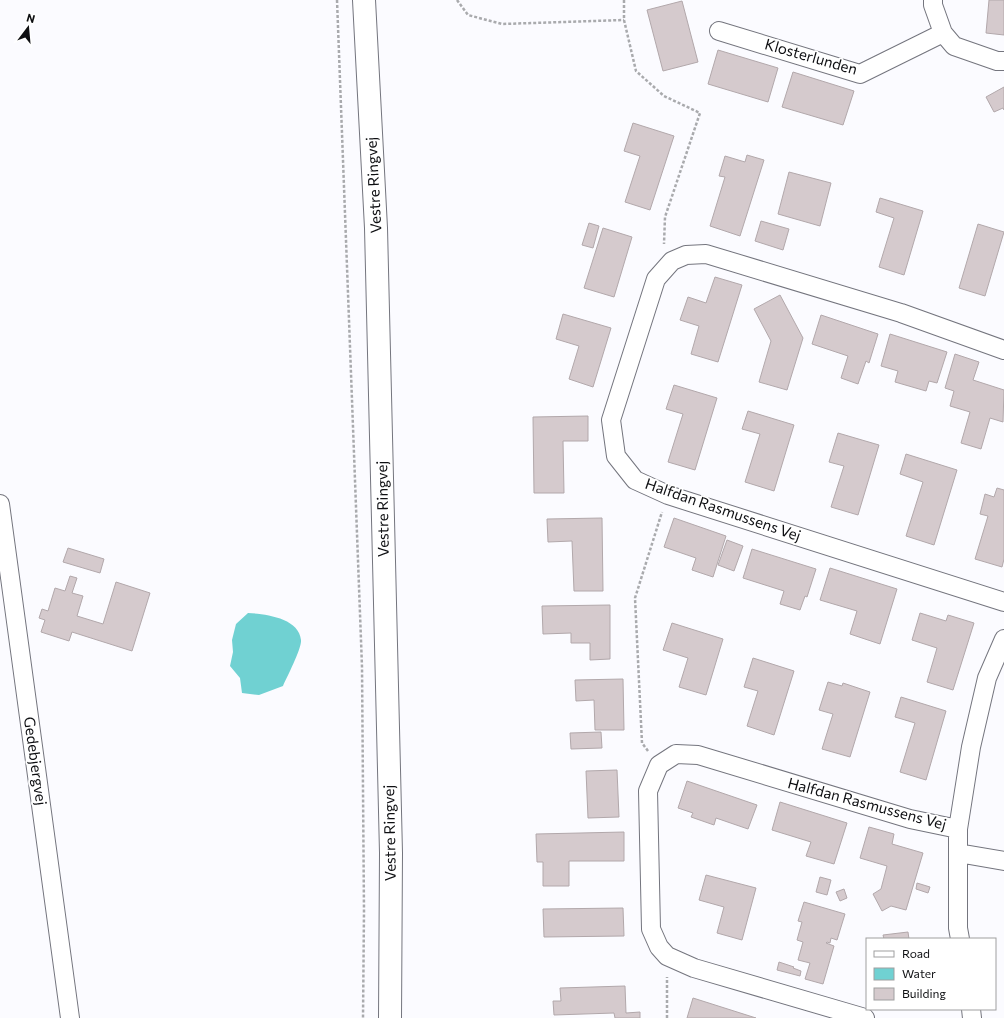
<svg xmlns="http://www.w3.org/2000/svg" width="1004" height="1018" font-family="Commissioner,sans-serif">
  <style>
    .water { fill: #70d1d2 }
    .building { fill: #d5cacd; stroke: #b2a8ab }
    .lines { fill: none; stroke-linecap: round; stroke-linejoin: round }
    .street-casing { stroke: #74757e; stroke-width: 20 }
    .primary-casing { stroke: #74757e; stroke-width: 24 }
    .path { stroke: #a9aaad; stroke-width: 2.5; stroke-dasharray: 3 2; stroke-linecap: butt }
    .street { stroke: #fff; stroke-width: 18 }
    .primary { stroke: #fff; stroke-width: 22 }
    .labels { text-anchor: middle; stroke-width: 3.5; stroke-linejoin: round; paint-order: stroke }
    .street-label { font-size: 15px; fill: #0e0f12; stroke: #fff }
  </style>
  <rect width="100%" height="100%" fill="#fbfbff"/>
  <path class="water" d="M 248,613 C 266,614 299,618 301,640 C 302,648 287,677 283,686 L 259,695 L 242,693 L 240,678 L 230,666 L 233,652 L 232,640 L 236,624 Z"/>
  <path class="building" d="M 989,0 L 1004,0 L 1004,35 L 986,33 Z
    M 682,1 L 698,62 L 663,71 L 647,10 Z
    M 718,50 L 778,68 L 768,102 L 708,84 Z
    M 793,72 L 854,91 L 843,125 L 782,107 Z
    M 1004,87 L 1004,110 L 1003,108 L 994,112 L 986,97 Z
    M 633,123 L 674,136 L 650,210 L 625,202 L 640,156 L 624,151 Z
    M 747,155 L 764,160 L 740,236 L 710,226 L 725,177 L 719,176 L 725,156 L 745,162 Z
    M 789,172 L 831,183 L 820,226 L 778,214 Z
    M 880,198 L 923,211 L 904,275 L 879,267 L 894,218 L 876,212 Z
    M 761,221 L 789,229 L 783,250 L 755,241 Z
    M 589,223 L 599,226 L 593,248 L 582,245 Z
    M 978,224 L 1004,232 L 985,296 L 959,288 Z
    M 603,228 L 632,237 L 614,297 L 584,288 Z
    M 715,277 L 742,285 L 718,362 L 691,354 L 699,326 L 680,320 L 688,297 L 706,303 Z
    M 780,295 L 803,338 L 787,390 L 759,382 L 771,341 L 754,309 Z
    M 563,314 L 611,328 L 593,387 L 569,379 L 579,346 L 556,339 Z
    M 821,315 L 878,334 L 869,363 L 866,361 L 858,384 L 841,378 L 848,356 L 812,344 Z
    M 890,334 L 947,352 L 937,383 L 929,381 L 926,391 L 895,382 L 898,371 L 881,366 Z
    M 955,354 L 979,362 L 973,380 L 1004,390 L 1003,422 L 990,418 L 981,449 L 961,443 L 970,412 L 950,406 L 954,391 L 945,388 Z
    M 674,385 L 717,398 L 695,470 L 668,462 L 683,414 L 666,409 Z
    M 748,411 L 794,425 L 774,491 L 745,482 L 760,434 L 742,429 Z
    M 588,416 L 588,441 L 563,441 L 564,493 L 534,493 L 533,417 Z
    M 838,433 L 879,445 L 858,515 L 831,507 L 844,466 L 829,462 Z
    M 906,454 L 957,470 L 934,545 L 906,536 L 923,482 L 900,474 Z
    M 997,488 L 1004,490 L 1004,559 L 1002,567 L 975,559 L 988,516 L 980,514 L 985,494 L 994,497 Z
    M 602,518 L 603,591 L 574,591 L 572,541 L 548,542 L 547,519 Z
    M 674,518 L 726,536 L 713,577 L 692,570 L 696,558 L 664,547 Z
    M 727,540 L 743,546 L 734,571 L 718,565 Z
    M 68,548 L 104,559 L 100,573 L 63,562 Z
    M 752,549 L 816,569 L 807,597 L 805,596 L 800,610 L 780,604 L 784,591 L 743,578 Z
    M 830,568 L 897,589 L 880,644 L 850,634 L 857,611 L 820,600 Z
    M 70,576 L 77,578 L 72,593 L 83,596 L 77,616 L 103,624 L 116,582 L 150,593 L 132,651 L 72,632 L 69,641 L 41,632 L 45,620 L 39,618 L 42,609 L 48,611 L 55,588 L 65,591 Z
    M 610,605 L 610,659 L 590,660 L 590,643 L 571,643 L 571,633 L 543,634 L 542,606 Z
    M 920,613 L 946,621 L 948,615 L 974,623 L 953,690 L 927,682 L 937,648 L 912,640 Z
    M 672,623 L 723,639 L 706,695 L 679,687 L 688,658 L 663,650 Z
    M 753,658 L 794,671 L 774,735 L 747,726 L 758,691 L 744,687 Z
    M 623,679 L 624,730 L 595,730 L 594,700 L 576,701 L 575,680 Z
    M 828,682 L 842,686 L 843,683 L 870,692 L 850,757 L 822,749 L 833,714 L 819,710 Z
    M 901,697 L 946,711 L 926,780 L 900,772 L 915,723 L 895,717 Z
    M 601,732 L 602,748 L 571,749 L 570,733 Z
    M 617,770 L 619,817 L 588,818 L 586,771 Z
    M 687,781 L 757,805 L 748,829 L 716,818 L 714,825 L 691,817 L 693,813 L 678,808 Z
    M 780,802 L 847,823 L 834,864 L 806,856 L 811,842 L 772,830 Z
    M 869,827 L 894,834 L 892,844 L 923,853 L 906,910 L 891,906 L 882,911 L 873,894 L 881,889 L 887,866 L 860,858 Z
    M 624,832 L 624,861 L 569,861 L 569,886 L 543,886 L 543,862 L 537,862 L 536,834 Z
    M 706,875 L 756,888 L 742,940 L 717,933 L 724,907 L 699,900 Z
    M 820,877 L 831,880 L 827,895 L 816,892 Z
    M 917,883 L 930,887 L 928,893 L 916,889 Z
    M 844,889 L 847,898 L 840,901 L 836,892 Z
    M 804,902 L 845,914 L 837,940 L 831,938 L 830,943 L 827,942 L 826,943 L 834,946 L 823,984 L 805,979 L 810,963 L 798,960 L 803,942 L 797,940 L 802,922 L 798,921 Z
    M 623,908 L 624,936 L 544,937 L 543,909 Z
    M 908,932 L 909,939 L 884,939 L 883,935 Z
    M 779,962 L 794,967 L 793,968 L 801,971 L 800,976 L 777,970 Z
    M 625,986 L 626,1013 L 640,1012 L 640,1018 L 615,1018 L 614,1013 L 554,1015 L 553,1001 L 561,1001 L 560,988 Z
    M 693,998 L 756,1018 L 687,1018 Z"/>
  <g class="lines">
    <g class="street-casing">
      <path id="street" d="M 933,0 L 933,5 L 943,33 L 954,46 L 997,61 L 1004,61
        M 719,31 L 860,74 L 943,33
        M 1004,350 L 901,313 L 706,254 L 686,255 L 672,261 L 656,279 L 611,420 L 616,456 L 635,480 L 668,495 L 1004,602
        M 0,504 L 70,1018
        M 958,853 L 1004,861
        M 960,939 L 958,928 L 958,829 L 971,747 L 987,678 L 1004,639
        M 971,1009 L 972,1018
        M 865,1018 L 694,968 L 667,956 L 659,947 L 651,929 L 648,791 L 659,765 L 676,754 L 698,755 L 910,819 L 958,829"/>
    </g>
    <g class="primary-casing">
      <path id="primary" d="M 364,0 L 376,228 L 391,853 L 390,1018"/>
    </g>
    <path class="path" d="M 337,0 L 362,667 L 364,911 L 363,1018
      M 457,0 L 468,15 L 502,24 L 624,20
      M 624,0 L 624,20 L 636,71 L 664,96 L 700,113 L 665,217 L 664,244
      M 648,751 L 642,743 L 635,598 L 662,512
      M 667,1018 L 667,977"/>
    <use href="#street" class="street"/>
    <use href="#primary" class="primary"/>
  </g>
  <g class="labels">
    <g class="street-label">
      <text transform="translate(811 57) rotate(16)" y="5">Klosterlunden</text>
      <text transform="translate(374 185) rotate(-93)" y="5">Vestre Ringvej</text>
      <text transform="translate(383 509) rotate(-91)" y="5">Vestre Ringvej</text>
      <text transform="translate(723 510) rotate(19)" y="5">Halfdan Rasmussens Vej</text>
      <text transform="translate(35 761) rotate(82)" y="5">Gedebjergvej</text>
      <text transform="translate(867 804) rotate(15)" y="5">Halfdan Rasmussens Vej</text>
      <text transform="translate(390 833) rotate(-91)" y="5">Vestre Ringvej</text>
    </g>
  </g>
  <rect x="866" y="938" width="130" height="72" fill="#ffffff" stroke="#9f9fa0"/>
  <rect x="874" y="951" width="20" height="6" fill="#ffffff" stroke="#9f9fa0"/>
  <text x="902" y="958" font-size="12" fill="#0e0f12">Road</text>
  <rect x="874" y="968" width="20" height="12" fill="#70d1d2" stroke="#9f9fa0"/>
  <text x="902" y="978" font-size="12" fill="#0e0f12">Water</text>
  <rect x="874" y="988" width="20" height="12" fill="#d5cacd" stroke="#9f9fa0"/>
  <text x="902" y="998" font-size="12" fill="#0e0f12">Building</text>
  <g transform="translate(28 28) rotate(16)" stroke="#ffffff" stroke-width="3" paint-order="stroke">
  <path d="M0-3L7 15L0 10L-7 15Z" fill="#0e0f12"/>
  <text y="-6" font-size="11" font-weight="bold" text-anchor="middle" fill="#0e0f12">N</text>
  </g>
</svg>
